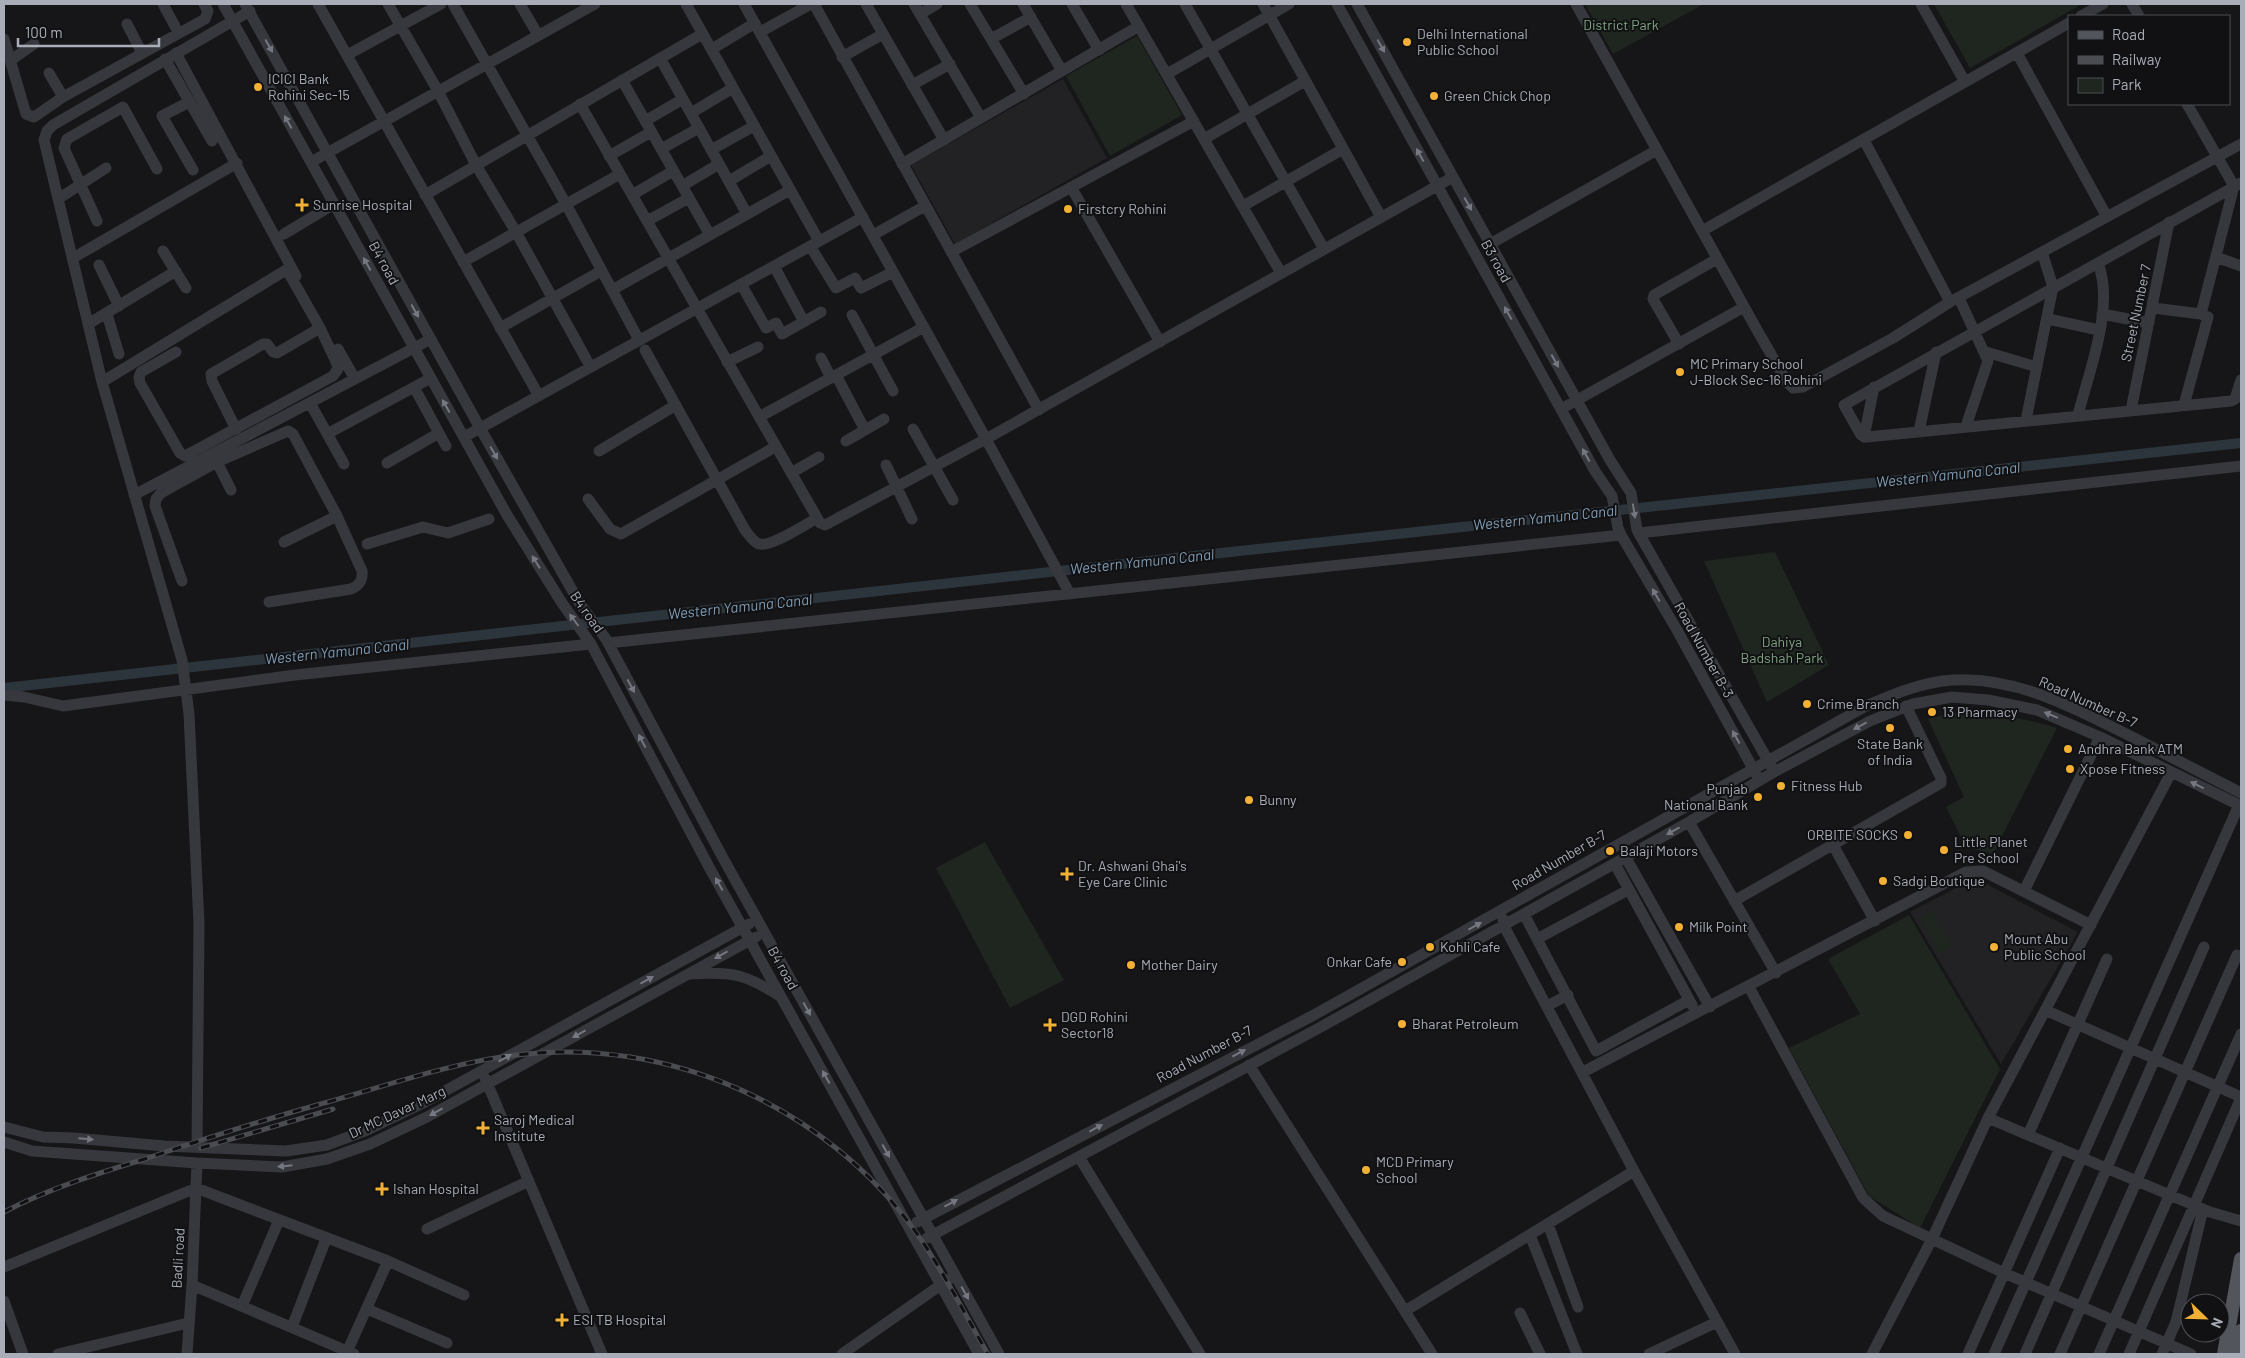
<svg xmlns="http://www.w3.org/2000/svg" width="2245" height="1358" font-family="Barlow,sans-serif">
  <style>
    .built { fill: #222225 }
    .green { fill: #1e261f }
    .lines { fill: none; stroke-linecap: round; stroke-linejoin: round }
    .canal { stroke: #2c353c; stroke-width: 10 }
    .minor { stroke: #37383d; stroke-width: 11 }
    .major { stroke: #53555c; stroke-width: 14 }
    .rail-casing { stroke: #4a4c52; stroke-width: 5 }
    .rail { stroke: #111113; stroke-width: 3; stroke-dasharray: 9; stroke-linecap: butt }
    .oneway { fill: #757881 }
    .poi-dot { fill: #f2b134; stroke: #111113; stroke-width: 2 }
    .labels { text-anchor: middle; stroke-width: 4; stroke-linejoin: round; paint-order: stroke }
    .park-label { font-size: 14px; fill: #7fa381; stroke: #111113 }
    .poi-label { font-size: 14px; fill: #a8adb8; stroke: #111113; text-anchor: start }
    .street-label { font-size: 14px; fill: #a8adb8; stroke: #111113 }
    .water-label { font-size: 15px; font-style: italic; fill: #7f9bb3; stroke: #111113 }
  </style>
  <rect width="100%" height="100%" fill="#161618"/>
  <path class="built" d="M 1063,79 L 1107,158 L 955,244 L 911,165 Z
    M 1975,878 L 2078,932 L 2001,1064 L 1910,912 Z"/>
  <path class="green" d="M 1585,4 L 1704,4 L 1613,54 Z
    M 1934,4 L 2082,4 L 1970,68 Z
    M 1137,36 L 1182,115 L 1110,156 L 1066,76 Z
    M 1775,552 L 1829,665 L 1767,702 L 1704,561 Z
    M 1951,713 C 1988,713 2022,717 2057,728 L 1993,854 L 1966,847 L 1946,807 L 1964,797 L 1928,719 Z
    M 985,842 L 1064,980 L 1010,1008 L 936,868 Z
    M 1932,910 L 1952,947 L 1939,953 L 1919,916 Z
    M 1909,915 L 2000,1069 L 1920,1228 L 1869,1196 L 1789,1048 L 1860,1014 L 1828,959 Z"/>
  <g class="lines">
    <path class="canal" d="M 4,688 L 1221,553 L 2241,443"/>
    <path class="minor" d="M 163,4 L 178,32
      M 223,4 L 507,515 L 562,603 L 591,644 L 709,867 L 979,1354
      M 245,4 L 480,428 L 580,604 L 606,639 L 723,858 L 999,1354
      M 318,4 L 539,396
      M 388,4 L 438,91 L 476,165 L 516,232 L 590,366
      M 453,4 L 566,204 L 639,340
      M 520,4 L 538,35
      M 686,4 L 819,241
      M 744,4 L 986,439 L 1453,177
      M 814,4 L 1039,410
      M 866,4 L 944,140
      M 914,4 L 981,118
      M 970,4 L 1024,94
      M 1023,4 L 1062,71
      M 1072,4 L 1099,50
      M 1126,4 L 1281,273
      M 1185,4 L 1324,249
      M 1263,4 L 1381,217
      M 1337,4 L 1595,471 L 1612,496 L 1618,528 L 1621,535 L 1677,630 L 1756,774
      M 1357,4 L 1610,460 L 1631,493 L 1637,530 L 1771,766
      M 1576,4 L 1757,330 L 1787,382 L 1793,388 L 1803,387 L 1893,338 L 1950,302 L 2241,144
      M 1921,4 L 1965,82
      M 2132,4 L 2139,16
      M 920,14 L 937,4
      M 2081,16 L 2103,4
      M 127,24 L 142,53
      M 760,32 L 811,4
      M 4,39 L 26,114 L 34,117 L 63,97 L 205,19 L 208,11 L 204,4
      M 991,39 L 1031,17
      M 712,49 L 755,23
      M 176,53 L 296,276
      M 2017,53 L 2107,217
      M 347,55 L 441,4
      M 842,57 L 883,34
      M 660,58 L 747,214
      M 165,59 L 212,141
      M 11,60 L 34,44
      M 49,73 L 63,97
      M 1167,74 L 1289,4
      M 622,80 L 710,235
      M 912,85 L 950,64
      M 189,102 L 162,116 L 193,170
      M 580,104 L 820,523 L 825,525 L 986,439 L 1070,594
      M 2187,104 L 2234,186 L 2201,314
      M 691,113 L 733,88
      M 645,121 L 683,99
      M 1204,139 L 1305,81
      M 1864,140 L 1950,302
      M 661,149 L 699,128
      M 711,150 L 754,126
      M 609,156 L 651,132
      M 311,162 L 595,4
      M 902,164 L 1139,26
      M 729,181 L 771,156
      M 2241,183 L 1844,405 L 1861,435 L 1867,437 L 2231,401 L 2235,399 L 2241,380
      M 682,186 L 719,164
      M 1071,187 L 1160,342
      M 425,195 L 702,34
      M 632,195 L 673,171
      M 58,199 L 106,168
      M 1243,206 L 1343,149
      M 97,221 L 64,148 L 67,139 L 123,107 L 157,169
      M 647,221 L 689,198
      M 1702,231 L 2069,23
      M 284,234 L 334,204
      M 873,235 L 925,206
      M 1490,244 L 1657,150
      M 810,246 L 836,288 L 855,278 L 861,288 L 893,272
      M 163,251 L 186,288
      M 951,252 L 1194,121
      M 2216,257 L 2241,266
      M 73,258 L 237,163
      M 463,262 L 620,174
      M 99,265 L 119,306
      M 774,266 L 804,322
      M 741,284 L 766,328 L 776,323 L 782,334 L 821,312
      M 612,290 L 790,190
      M 1959,298 L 1988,361 L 1966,426
      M 2153,308 L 2201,314 L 2208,317 L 2184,405
      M 107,314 L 119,354
      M 2102,314 L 2149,323
      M 852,315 L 893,391
      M 2048,319 L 2099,330
      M 88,324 L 176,271
      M 500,328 L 601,271
      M 1679,344 L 1653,299 L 1654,295 L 1717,259
      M 338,349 L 355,379
      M 645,350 L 745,530 C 749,535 753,542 759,544 C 771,547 805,525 817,518
      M 176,352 L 141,372 L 139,377 L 140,383 L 180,453 L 185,456 L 333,376 L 338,369 L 337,364 L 320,328 L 287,270
      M 1986,352 L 2037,367
      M 821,358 L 831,378
      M 727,362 L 758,347
      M 836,375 L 865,430
      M 102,382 L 291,267
      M 414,387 L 446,446
      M 310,403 L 344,464
      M 1561,409 L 1744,307
      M 2131,410 L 2169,222
      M 2078,415 C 2089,371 2115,307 2098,263
      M 759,417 L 924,327
      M 2026,420 L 2053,287 L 2042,252
      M 236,429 L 212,381 L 211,374 L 263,344 L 267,344 L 273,352 L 277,353 L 320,328
      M 913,429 L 953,500
      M 1919,431 L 1936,352
      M 327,434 L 431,378
      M 464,437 L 863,217
      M 1864,437 L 1874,387
      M 846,441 L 884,419
      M 599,451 L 676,405
      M 217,462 L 231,490
      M 387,463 L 439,433
      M 886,465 L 912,519
      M 791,473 L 819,457
      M 134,495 L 431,339
      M 588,499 L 610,529 L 621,534 L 775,447
      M 1639,533 L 2241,466
      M 284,542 L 337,516
      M 367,544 L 423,527 L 448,533 L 489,519
      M 182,581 L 155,506 L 156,499 L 161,493 L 217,462 L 288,431 L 293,434 L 337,516 L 362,571 C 363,580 360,585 351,589 L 269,602
      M 608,643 L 1621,535
      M 4,695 L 24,697 L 63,706 L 295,675 L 591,644
      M 1689,822 L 1776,973
      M 1833,845 L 1875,921
      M 1626,858 L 1710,1007
      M 1615,864 L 1692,1005
      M 2024,891 L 2100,737
      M 1734,901 L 1941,783 L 1941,778 L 1906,706
      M 1524,914 L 1537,939 L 1628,890
      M 1503,919 L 1504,926 L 1634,1171 L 1735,1354
      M 1537,939 L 1596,1051 L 1689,1000
      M 690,974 C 731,971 746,974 781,997
      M 1749,987 L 1863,1198 L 1883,1216 L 2004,1273 L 2191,1354
      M 1547,1006 L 1568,995
      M 2045,1010 L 2241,1097
      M 1249,1065 L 1432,1354
      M 1583,1072 L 1966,872 L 1983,871 L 2091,925
      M 485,1078 L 602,1354
      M 1988,1118 L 2210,1212 L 2241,1221
      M 4,1127 L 43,1137 L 74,1138 L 164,1146 L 286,1151 L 327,1145 L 367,1130 L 425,1102 L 749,924
      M 2028,1135 L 2107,959
      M 4,1142 L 32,1151 L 197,1163 L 282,1167 L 327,1159 L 370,1144 L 427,1117 L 756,937
      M 197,1147 L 199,924 L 189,714 L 182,660 L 102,382 L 44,140 L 47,131 L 53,125 L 250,11
      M 1079,1157 L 1200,1354
      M 917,1222 L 1312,1016 L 1866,706 C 1894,694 1922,682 1953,680 C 2019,676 2080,711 2136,739 C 2171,757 2206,775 2241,793
      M 1548,1224 L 1578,1307
      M 427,1229 L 529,1181
      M 1530,1235 L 1577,1354
      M 927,1238 L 1319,1028 L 1689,822 L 1774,772 L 1870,721 L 1913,704 L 1952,697 L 1988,700 L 2037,710 L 2100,737 L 2241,806
      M 4,1267 L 196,1188 L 388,1261 L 464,1295
      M 192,1285 L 354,1354
      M 4,1301 L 23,1354
      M 242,1306 L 279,1220
      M 367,1309 L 447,1343
      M 1405,1311 L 1634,1171
      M 1520,1313 L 1540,1354
      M 292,1327 L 326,1239
      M 58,1354 L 188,1323
      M 187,1354 L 192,1285 L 197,1163
      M 346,1354 L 388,1261
      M 842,1354 L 955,1275
      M 1649,1354 L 1717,1322
      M 1872,1354 L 1932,1239 L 1988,1118 L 2171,773
      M 1968,1354 L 2060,1148
      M 1994,1354 L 2239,805
      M 2025,1354 L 2204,947
      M 2060,1354 L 2237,955
      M 2099,1354 L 2241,1034
      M 2129,1354 L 2241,1098
      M 2162,1354 L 2176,1322 L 2203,1209"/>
    <path class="major" d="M 2224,1354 L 2241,1259
      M 2237,1354 L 2241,1331"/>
    <g class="rail-casing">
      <path id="rail" d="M 201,1148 L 333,1109
        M 4,1212 C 50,1188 99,1173 148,1158 C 204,1139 260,1121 317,1105 C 383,1087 449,1063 516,1055 C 669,1036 826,1107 915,1231 C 943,1270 964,1313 988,1354"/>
    </g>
    <use href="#rail" class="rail"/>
  </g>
  <defs><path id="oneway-solid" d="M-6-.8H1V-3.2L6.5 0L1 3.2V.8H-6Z" transform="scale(1.25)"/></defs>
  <g class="oneway">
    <use href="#oneway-solid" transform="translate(269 46) rotate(61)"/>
    <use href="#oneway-solid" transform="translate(1381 46) rotate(61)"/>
    <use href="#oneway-solid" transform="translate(288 122) rotate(-119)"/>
    <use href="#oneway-solid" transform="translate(1420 155) rotate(-119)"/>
    <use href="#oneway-solid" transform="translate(1468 204) rotate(61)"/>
    <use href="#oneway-solid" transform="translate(367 264) rotate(-119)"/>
    <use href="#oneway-solid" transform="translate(415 311) rotate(61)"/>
    <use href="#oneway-solid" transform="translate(1508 313) rotate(-119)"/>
    <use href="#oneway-solid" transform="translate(1555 361) rotate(61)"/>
    <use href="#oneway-solid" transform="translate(446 406) rotate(-119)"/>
    <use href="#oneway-solid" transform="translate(494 453) rotate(60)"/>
    <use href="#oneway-solid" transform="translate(1586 455) rotate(-119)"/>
    <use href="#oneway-solid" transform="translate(1634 511) rotate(81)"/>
    <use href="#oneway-solid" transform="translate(536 562) rotate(-122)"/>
    <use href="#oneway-solid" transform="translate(1656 595) rotate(-120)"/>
    <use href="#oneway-solid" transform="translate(574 620) rotate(-127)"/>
    <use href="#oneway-solid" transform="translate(631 686) rotate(62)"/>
    <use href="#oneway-solid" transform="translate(2051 715) rotate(-157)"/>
    <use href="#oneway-solid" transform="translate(1860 726) rotate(152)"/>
    <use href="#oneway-solid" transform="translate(1736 737) rotate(-119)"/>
    <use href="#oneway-solid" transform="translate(642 741) rotate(-118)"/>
    <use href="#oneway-solid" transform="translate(2197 785) rotate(-154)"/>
    <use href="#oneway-solid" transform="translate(1673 831) rotate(151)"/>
    <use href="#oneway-solid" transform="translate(719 884) rotate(-119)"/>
    <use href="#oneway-solid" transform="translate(1475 926) rotate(-29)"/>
    <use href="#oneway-solid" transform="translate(721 955) rotate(151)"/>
    <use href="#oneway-solid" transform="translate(647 980) rotate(-29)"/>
    <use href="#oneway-solid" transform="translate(807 1009) rotate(61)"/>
    <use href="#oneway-solid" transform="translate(579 1034) rotate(151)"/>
    <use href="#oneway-solid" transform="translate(1239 1053) rotate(-28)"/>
    <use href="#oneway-solid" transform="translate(505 1058) rotate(-29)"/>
    <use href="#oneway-solid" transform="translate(826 1077) rotate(-119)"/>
    <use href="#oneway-solid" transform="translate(436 1112) rotate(151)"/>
    <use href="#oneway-solid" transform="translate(1096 1128) rotate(-28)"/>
    <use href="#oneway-solid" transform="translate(86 1139) rotate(5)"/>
    <use href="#oneway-solid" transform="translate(886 1151) rotate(61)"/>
    <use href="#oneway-solid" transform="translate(285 1166) rotate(174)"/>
    <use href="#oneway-solid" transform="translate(951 1203) rotate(-29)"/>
    <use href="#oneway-solid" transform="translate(965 1293) rotate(61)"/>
  </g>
  <g class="poi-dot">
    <circle cx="1407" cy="42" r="5"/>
    <circle cx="258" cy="87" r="5"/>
    <circle cx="1434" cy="96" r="5"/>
    <path d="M299.5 197.5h5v5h5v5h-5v5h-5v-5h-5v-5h5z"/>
    <circle cx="1068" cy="209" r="5"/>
    <circle cx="1680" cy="372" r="5"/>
    <circle cx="1807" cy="704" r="5"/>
    <circle cx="1932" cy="712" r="5"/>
    <circle cx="1890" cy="728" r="5"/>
    <circle cx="2068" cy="749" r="5"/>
    <circle cx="2070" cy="769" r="5"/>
    <circle cx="1781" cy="786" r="5"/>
    <circle cx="1758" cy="797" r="5"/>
    <circle cx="1249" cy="800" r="5"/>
    <circle cx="1908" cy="835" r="5"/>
    <circle cx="1944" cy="850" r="5"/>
    <circle cx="1610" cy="851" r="5"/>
    <path d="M1064.5 866.5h5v5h5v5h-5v5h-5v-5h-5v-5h5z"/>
    <circle cx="1883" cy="881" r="5"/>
    <circle cx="1679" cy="927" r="5"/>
    <circle cx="1430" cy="947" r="5"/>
    <circle cx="1994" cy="947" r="5"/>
    <circle cx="1402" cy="962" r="5"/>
    <circle cx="1131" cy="965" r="5"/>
    <circle cx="1402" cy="1024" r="5"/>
    <path d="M1047.5 1017.5h5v5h5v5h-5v5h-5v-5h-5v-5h5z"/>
    <path d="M480.5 1120.5h5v5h5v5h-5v5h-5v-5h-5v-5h5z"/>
    <circle cx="1366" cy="1170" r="5"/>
    <path d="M379.5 1181.5h5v5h5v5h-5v5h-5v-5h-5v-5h5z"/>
    <path d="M559.5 1312.5h5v5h5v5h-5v5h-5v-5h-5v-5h5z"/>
  </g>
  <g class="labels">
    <g class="park-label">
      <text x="1621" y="30">District Park</text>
      <text x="1782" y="647">Dahiya<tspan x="1782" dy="16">Badshah Park</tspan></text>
    </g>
    <g class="poi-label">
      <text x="1417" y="39">Delhi International<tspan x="1417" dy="16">Public School</tspan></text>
      <text x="268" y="84">ICICI Bank<tspan x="268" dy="16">Rohini Sec-15</tspan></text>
      <text x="1444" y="101">Green Chick Chop</text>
      <text x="313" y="210">Sunrise Hospital</text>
      <text x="1078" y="214">Firstcry Rohini</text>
      <text x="1690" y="369">MC Primary School<tspan x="1690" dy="16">J-Block Sec-16 Rohini</tspan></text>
      <text x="1817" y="709">Crime Branch</text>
      <text x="1942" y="717">13 Pharmacy</text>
      <text x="1890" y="749" text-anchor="middle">State Bank<tspan x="1890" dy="16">of India</tspan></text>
      <text x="2078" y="754">Andhra Bank ATM</text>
      <text x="2080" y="774">Xpose Fitness</text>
      <text x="1791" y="791">Fitness Hub</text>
      <text x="1748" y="794" text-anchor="end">Punjab<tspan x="1748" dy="16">National Bank</tspan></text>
      <text x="1259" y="805">Bunny</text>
      <text x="1898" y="840" text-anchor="end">ORBITE SOCKS</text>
      <text x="1954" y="847">Little Planet<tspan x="1954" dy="16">Pre School</tspan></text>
      <text x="1620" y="856">Balaji Motors</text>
      <text x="1078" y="871">Dr. Ashwani Ghai's<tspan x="1078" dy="16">Eye Care Clinic</tspan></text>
      <text x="1893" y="886">Sadgi Boutique</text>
      <text x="1689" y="932">Milk Point</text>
      <text x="2004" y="944">Mount Abu<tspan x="2004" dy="16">Public School</tspan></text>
      <text x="1440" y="952">Kohli Cafe</text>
      <text x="1392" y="967" text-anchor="end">Onkar Cafe</text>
      <text x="1141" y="970">Mother Dairy</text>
      <text x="1061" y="1022">DGD Rohini<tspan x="1061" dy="16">Sector18</tspan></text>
      <text x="1412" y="1029">Bharat Petroleum</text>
      <text x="494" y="1125">Saroj Medical<tspan x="494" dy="16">Institute</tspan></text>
      <text x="1376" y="1167">MCD Primary<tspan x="1376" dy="16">School</tspan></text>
      <text x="393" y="1194">Ishan Hospital</text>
      <text x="573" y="1325">ESI TB Hospital</text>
    </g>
    <g class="street-label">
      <text transform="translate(1496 261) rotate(61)" y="5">B3 road</text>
      <text transform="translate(384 263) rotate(61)" y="5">B4 road</text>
      <text transform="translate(2136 313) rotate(-78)" y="5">Street Number 7</text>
      <text transform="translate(587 612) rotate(55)" y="5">B4 road</text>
      <text transform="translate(1704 650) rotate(61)" y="5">Road Number B-3</text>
      <text transform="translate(2088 702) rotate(24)" y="5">Road Number B-7</text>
      <text transform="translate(1559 860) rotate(-30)" y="5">Road Number B-7</text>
      <text transform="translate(783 968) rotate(61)" y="5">B4 road</text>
      <text transform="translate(1204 1054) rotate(-28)" y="5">Road Number B-7</text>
      <text transform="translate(397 1112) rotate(-25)" y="5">Dr MC Davar Marg</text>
      <text transform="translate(178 1258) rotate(-87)" y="5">Badli road</text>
    </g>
    <g class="water-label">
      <text transform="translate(1948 475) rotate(-6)" y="5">Western Yamuna Canal</text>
      <text transform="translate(1545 518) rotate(-6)" y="5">Western Yamuna Canal</text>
      <text transform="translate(1142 562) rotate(-6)" y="5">Western Yamuna Canal</text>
      <text transform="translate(740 607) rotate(-6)" y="5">Western Yamuna Canal</text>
      <text transform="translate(337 652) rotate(-6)" y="5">Western Yamuna Canal</text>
    </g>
  </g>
  <rect width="2245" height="1358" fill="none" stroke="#a8adb8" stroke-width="10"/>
  <rect x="2068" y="15" width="162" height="90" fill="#111113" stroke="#4d4f55"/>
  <rect x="2078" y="31" width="25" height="8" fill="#53555c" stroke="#4d4f55"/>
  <text x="2112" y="40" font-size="15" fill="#a8adb8">Road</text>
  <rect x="2078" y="56" width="25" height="8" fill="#4a4c52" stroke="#4d4f55"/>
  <text x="2112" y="65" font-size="15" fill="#a8adb8">Railway</text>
  <rect x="2078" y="78" width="25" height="15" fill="#1e261f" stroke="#4d4f55"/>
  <text x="2112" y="90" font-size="15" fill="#a8adb8">Park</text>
  <g transform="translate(2205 1318) rotate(113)"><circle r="24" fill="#111113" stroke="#4d4f55"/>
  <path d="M0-4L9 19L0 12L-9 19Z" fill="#f2b134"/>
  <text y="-8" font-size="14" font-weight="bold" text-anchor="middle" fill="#a8adb8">N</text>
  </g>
  <path d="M18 38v8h141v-8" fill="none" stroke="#a8adb8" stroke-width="2.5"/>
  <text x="25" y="38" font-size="15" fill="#a8adb8" stroke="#111113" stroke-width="4" paint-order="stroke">100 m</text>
</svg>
